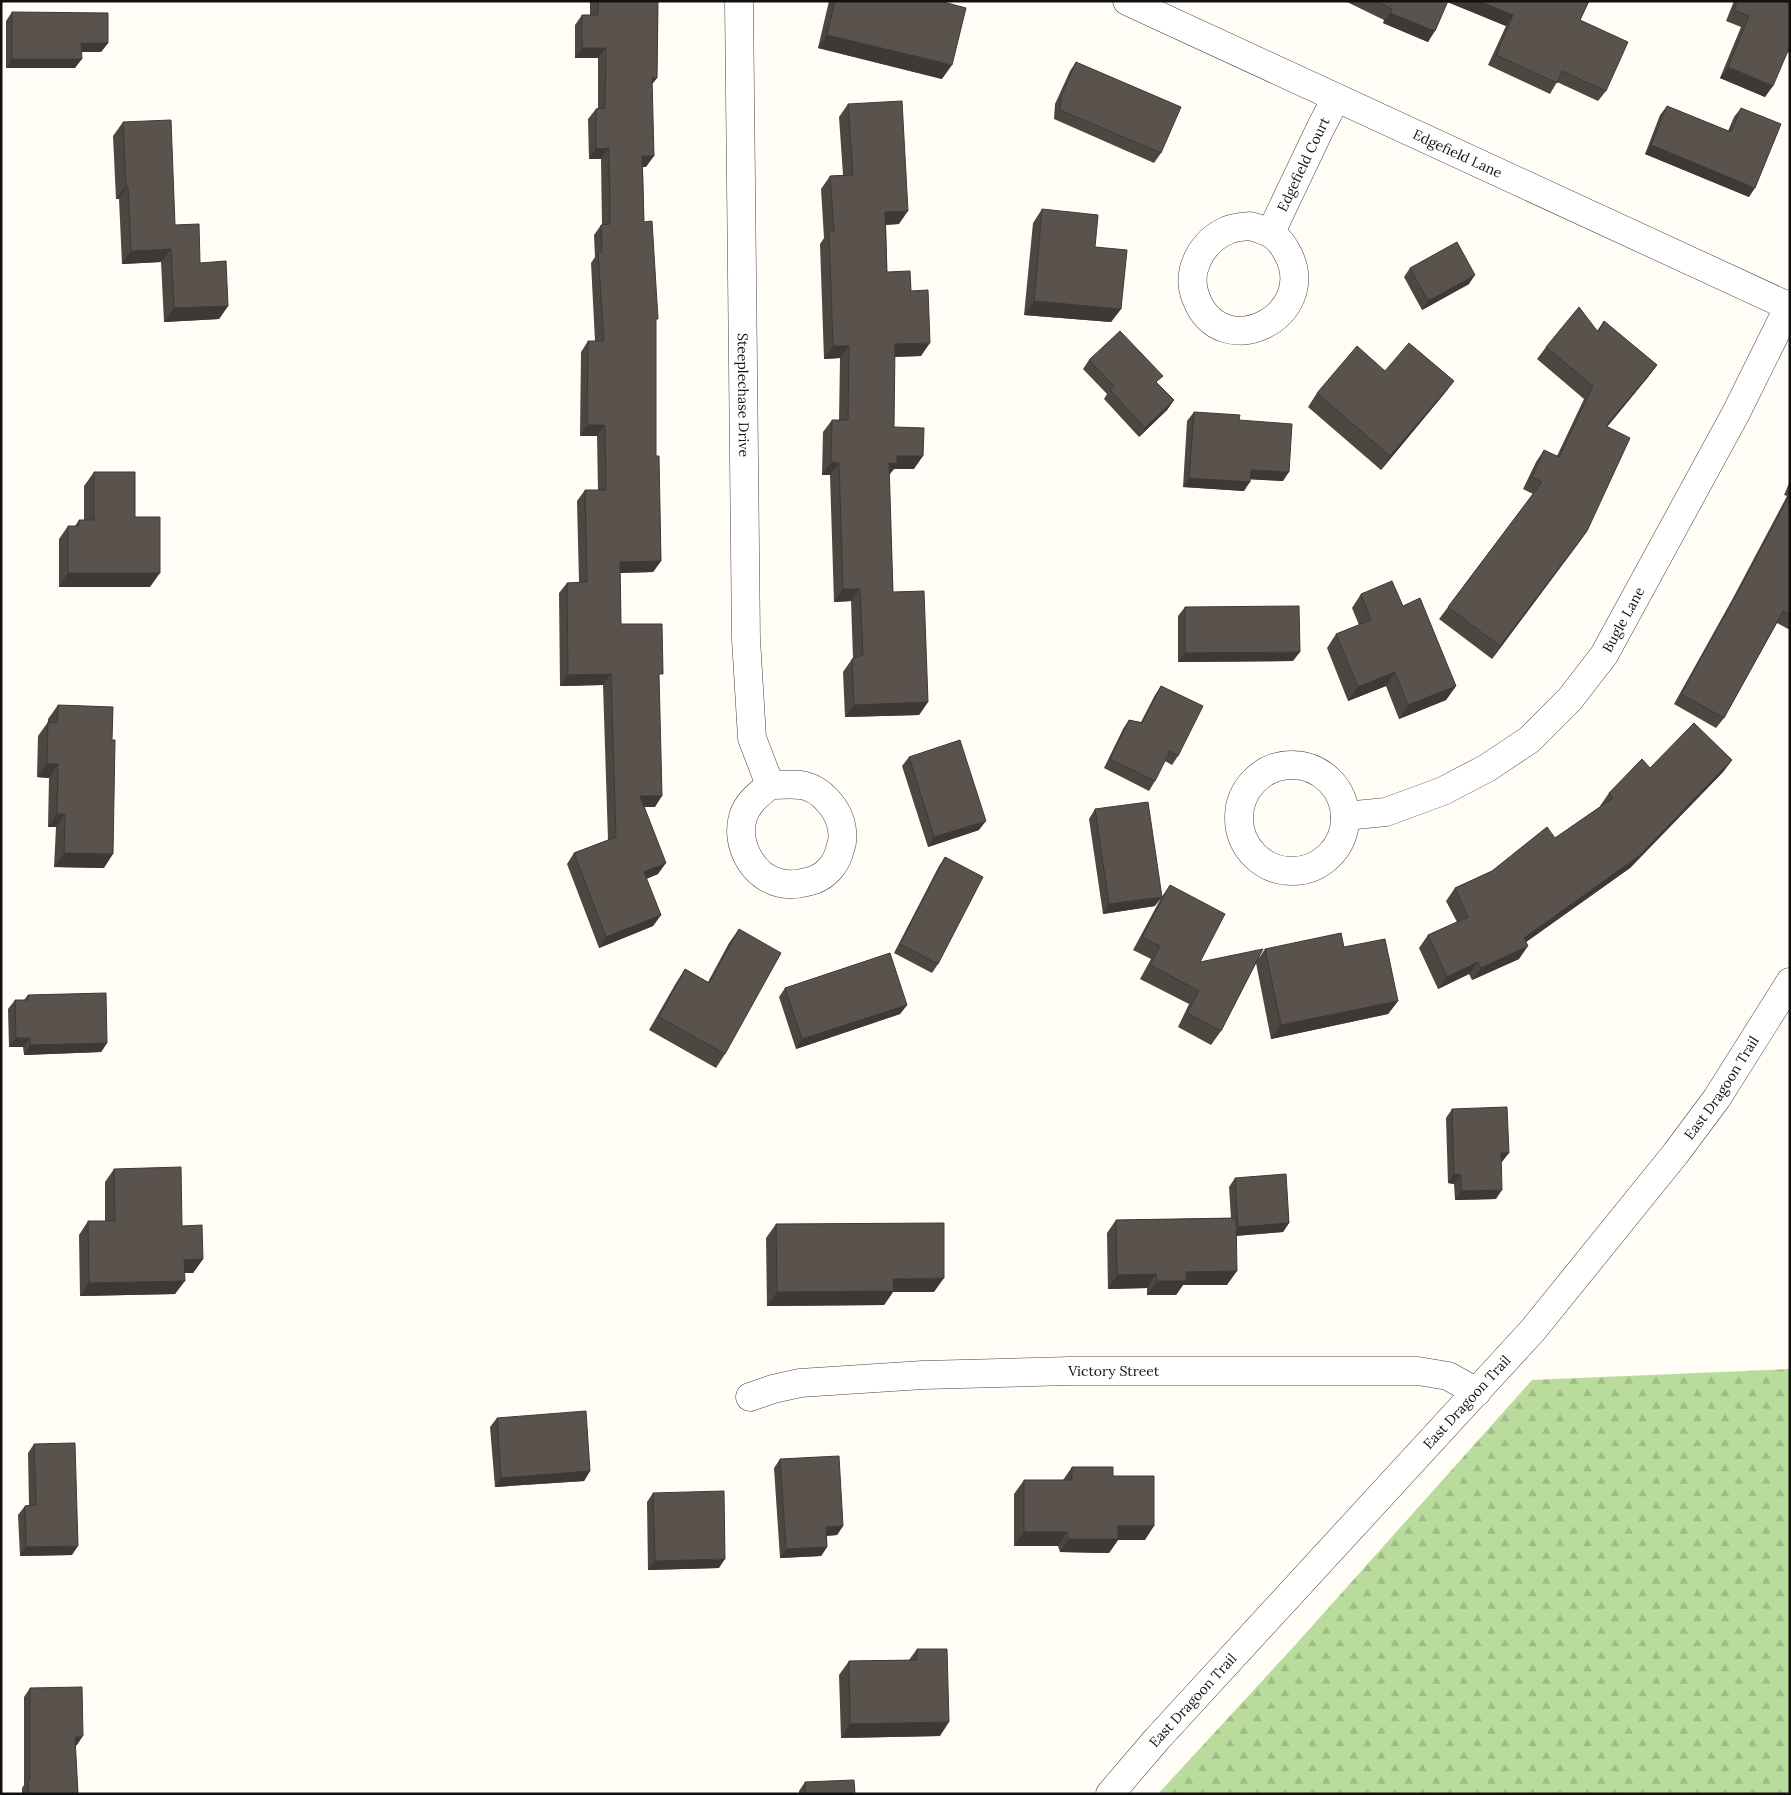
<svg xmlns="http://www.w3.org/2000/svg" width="1791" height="1795" font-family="Lora,serif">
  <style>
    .forest { fill: url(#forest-firs) }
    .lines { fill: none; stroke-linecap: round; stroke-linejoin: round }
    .minor-casing { stroke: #444; stroke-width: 29 }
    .tertiary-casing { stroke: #444; stroke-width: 29 }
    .minor { stroke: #fff; stroke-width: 28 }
    .tertiary { stroke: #fff; stroke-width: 28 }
    .wall { fill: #4d4742 }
    .shaded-wall { fill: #3f3936 }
    .building { fill: #5a524d; stroke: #3f3936 }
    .labels { text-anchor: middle; stroke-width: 5; stroke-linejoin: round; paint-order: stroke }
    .street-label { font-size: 14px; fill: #111; stroke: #fff }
  </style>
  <defs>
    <pattern id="forest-firs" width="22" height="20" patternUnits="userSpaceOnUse" patternTransform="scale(1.25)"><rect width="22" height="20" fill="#b9dc9c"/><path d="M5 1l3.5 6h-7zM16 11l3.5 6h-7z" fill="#9ebc85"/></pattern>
  </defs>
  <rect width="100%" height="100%" fill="#fffdf5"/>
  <path class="forest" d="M 1790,1369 L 1790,1794 L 1158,1794 L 1297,1643 L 1532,1380 Z"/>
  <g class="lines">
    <g class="minor-casing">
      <g id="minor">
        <path id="s1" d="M 739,1 L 746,639 L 752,738 L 770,785"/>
        <path id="s2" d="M 1127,1 L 1788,306"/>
        <path d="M 1250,226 C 1271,232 1278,235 1288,254 C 1320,316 1222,366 1196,298 C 1185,271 1202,241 1228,230 C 1234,227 1243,227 1250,226 Z"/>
        <path id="s3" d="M 1271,232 L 1320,129 L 1336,98"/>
        <circle cx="1292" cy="818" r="53"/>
        <path d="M 770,785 C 780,785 791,784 801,785 C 821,788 840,810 842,830 C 843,836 842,844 840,849 C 837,863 827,875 814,880 C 803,883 792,886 780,883 C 753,877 735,844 743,817 C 747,803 759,794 770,785 Z"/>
        <path id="s4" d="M 1345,816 L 1386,812 L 1443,791 L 1487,768 L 1529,740 L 1570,699 L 1604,655 L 1736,413 L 1790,304"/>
        <path id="s5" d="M 750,1397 L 773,1389 L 800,1383 L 923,1375 L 1069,1371 L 1418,1371 L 1448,1376 L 1477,1392"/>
      </g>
    </g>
    <g class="tertiary-casing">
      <g id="tertiary">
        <path id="s6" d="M 1110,1794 L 1157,1739 L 1533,1330 L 1676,1153 L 1717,1098 L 1790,982"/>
      </g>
    </g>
    <use href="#minor" class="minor"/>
    <use href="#tertiary" class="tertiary"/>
  </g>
  <path class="wall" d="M 590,1 L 658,1 L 657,78 L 652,84 L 646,167 L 643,167 L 644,222 L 656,321 L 656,456 L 661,561 L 653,572 L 620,573 L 621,624 L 659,679 L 655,807 L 644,807 L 658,874 L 646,879 L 661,915 L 653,926 L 599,948 L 567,864 L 574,853 L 608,840 L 603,685 L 560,686 L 559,593 L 567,583 L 579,582 L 577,501 L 585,490 L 598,490 L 597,436 L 580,436 L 581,352 L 588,341 L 595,341 L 591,263 L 595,257 L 594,235 L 601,225 L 602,225 L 601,159 L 589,159 L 588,119 L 596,109 L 598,108 L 598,58 L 575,58 L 575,25 L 582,15 L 590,15 Z
    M 829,1 L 940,1 L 942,79 L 818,48 Z
    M 1345,1 L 1589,1 L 1580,20 L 1606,91 L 1598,101 L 1557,82 L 1550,94 L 1488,65 L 1506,26 L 1447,2 L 1428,42 L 1383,23 L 1384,20 Z
    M 1734,1 L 1790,1 L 1790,53 L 1787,52 L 1765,97 L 1720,78 L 1741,27 L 1726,21 Z
    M 12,12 L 108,43 L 101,52 L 82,52 L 75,68 L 6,68 L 6,21 Z
    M 1076,62 L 1161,153 L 1154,163 L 1054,119 L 1055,104 L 1070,71 Z
    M 848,104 L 899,224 L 886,225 L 887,272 L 911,291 L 921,356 L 894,357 L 894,427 L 914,469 L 894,469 L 889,475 L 893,592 L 928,702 L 919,715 L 845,717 L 843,672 L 852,659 L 853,658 L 851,601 L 834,602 L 830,475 L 822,475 L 823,432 L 832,420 L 839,420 L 840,358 L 824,359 L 820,244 L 824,238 L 821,189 L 830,176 L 843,175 L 839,117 Z
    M 1667,106 L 1728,131 L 1734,117 L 1741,108 L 1749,197 L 1645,154 L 1660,115 Z
    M 123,122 L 175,225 L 228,306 L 219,319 L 164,322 L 161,262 L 122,264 L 119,199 L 116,199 L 113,136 Z
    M 1042,209 L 1095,247 L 1121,309 L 1111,322 L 1024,315 L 1033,223 Z
    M 1410,268 L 1469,284 L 1422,310 L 1404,277 Z
    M 1604,321 L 1657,365 L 1648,377 L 1607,427 L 1587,531 L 1492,659 L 1439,619 L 1533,494 L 1523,489 L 1536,462 L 1544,450 L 1557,456 L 1584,399 L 1537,359 L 1546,347 L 1597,331 Z
    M 1089,360 L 1158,384 L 1174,400 L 1167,410 L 1139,437 L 1104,399 L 1107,394 L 1083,369 Z
    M 1385,371 L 1454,381 L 1444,394 L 1381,470 L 1308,407 L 1317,393 Z
    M 1194,412 L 1239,420 L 1283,481 L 1250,479 L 1244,491 L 1183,487 L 1187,421 Z
    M 94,472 L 135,517 L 150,587 L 59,587 L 59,539 L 68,526 L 75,526 L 79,520 L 84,520 L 84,486 Z
    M 1790,481 L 1790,630 L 1777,623 L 1724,718 L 1716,728 L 1674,704 L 1733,598 L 1787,496 L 1784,495 Z
    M 1361,594 L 1403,606 L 1456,686 L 1446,700 L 1399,719 L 1386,686 L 1348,701 L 1327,648 L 1336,634 L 1359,625 L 1352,608 Z
    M 1185,607 L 1293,661 L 1178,662 L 1178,616 Z
    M 1161,686 L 1178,756 L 1172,765 L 1165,761 L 1155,781 L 1149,791 L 1104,768 L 1123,729 L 1129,720 L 1141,722 L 1155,695 Z
    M 58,705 L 104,868 L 54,867 L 56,827 L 48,827 L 49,778 L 37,777 L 38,736 L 48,722 L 48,719 Z
    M 909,757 L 979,830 L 928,847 L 902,766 Z
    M 1732,760 L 1723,772 L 1630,868 L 1526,942 L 1519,959 L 1472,980 L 1469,974 L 1438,989 L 1419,948 L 1428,935 L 1457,922 L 1446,901 L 1455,888 L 1492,871 L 1555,838 L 1601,806 L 1600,806 L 1609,793 L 1650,768 Z
    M 1095,809 L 1155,906 L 1103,914 L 1089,819 Z
    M 945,857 L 938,964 L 932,973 L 894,953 L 939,866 Z
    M 1170,885 L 1200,962 L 1259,958 L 1265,949 L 1344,947 L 1398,1001 L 1388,1014 L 1271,1039 L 1256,963 L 1221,1031 L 1211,1045 L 1178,1027 L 1189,1004 L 1140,979 L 1151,959 L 1133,950 L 1161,898 Z
    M 739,929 L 725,1054 L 716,1068 L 649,1030 L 676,983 L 685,969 L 708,982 L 729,943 Z
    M 785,988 L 907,1005 L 900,1014 L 796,1049 L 779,997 Z
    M 28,995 L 107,1043 L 101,1052 L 24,1055 L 23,1047 L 9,1047 L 8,1009 L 15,1000 L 24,1000 Z
    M 1452,1109 L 1502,1162 L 1501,1162 L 1496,1199 L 1455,1200 L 1454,1184 L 1448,1183 L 1446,1118 Z
    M 114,1169 L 182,1226 L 203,1259 L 193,1273 L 184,1273 L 175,1294 L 80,1296 L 79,1235 L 88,1221 L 105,1221 L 105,1182 Z
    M 1235,1178 L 1289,1223 L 1283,1232 L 1236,1236 L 1227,1285 L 1183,1285 L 1176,1295 L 1147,1295 L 1147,1288 L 1108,1289 L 1107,1233 L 1116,1220 L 1231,1218 L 1229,1187 Z
    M 776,1224 L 934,1292 L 893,1292 L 884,1305 L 767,1306 L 766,1238 Z
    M 497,1418 L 590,1471 L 584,1481 L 495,1487 L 490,1427 Z
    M 34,1444 L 72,1555 L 20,1556 L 18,1515 L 25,1506 L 29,1505 L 28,1453 Z
    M 780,1459 L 843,1526 L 837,1535 L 827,1536 L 827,1547 L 821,1556 L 780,1558 L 774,1468 Z
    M 1072,1467 L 1113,1476 L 1145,1540 L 1118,1540 L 1109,1553 L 1060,1552 L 1058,1546 L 1014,1546 L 1014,1494 L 1024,1480 L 1063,1480 Z
    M 653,1493 L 719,1568 L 648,1570 L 647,1502 Z
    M 917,1649 L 940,1736 L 841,1738 L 839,1675 L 849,1661 L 909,1660 Z
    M 30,1688 L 77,1745 L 75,1746 L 78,1794 L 22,1794 L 22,1788 L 24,1785 L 24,1697 Z
    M 805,1782 L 855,1794 L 799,1794 L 799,1791 Z"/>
  <path class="shaded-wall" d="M 1446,1 L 1479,1 L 1513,15 L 1506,26 Z
    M 1390,13 L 1435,31 L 1428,42 L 1383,23 Z
    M 827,35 L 952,65 L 942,79 L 818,48 Z
    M 81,43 L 108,43 L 101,52 L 75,52 Z
    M 582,48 L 606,48 L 598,58 L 575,58 Z
    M 12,59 L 82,59 L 75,68 L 6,68 Z
    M 1728,67 L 1773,86 L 1765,97 L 1720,78 Z
    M 652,78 L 657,78 L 649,88 Z
    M 1651,145 L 1755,188 L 1749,197 L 1645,154 Z
    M 609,148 L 601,159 L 589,159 L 596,149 Z
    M 642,156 L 654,156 L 646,167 L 635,167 Z
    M 126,186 L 128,186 L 119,199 L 116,199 Z
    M 908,211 L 899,224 L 876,225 L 885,212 Z
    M 171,249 L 161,262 L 122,264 L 131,251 Z
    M 1475,275 L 1469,284 L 1422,310 L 1428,301 Z
    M 1034,301 L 1121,309 L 1111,322 L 1024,315 Z
    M 228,306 L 219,319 L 164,322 L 174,308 Z
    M 930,343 L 921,356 L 886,357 L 895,344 Z
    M 833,346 L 849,346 L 840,358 L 824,359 Z
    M 1657,365 L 1648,377 L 1597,439 L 1606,426 Z
    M 1454,381 L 1444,394 L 1381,470 L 1390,456 Z
    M 1174,400 L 1167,410 L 1139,437 L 1145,428 Z
    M 587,425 L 605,425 L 597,436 L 580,436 Z
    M 897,456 L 923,456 L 914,469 L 894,469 L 888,476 L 889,463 Z
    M 831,462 L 839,463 L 830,475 L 822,475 Z
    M 1251,470 L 1289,472 L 1283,481 L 1244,479 Z
    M 1189,478 L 1250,482 L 1244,491 L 1183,487 Z
    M 1587,531 L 1578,544 L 1492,659 L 1500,646 Z
    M 661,561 L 653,572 L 613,573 L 620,562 Z
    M 68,573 L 160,573 L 150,587 L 59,587 Z
    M 843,589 L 860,589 L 851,601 L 834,602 Z
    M 1300,652 L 1293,661 L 1178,662 L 1185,653 Z
    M 1395,672 L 1386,686 L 1348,701 L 1358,687 Z
    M 611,674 L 603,685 L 560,686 L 568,675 Z
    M 1456,686 L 1446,700 L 1399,719 L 1408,705 Z
    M 928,702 L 919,715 L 845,717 L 854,705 Z
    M 1732,760 L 1723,772 L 1630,868 L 1515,950 L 1524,938 Z
    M 47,764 L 58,764 L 49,778 L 37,777 Z
    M 640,796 L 662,796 L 655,807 L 632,807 Z
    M 57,814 L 65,814 L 56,827 L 48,827 Z
    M 986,821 L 979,830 L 928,847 L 934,837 Z
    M 64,853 L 113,854 L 104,868 L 54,867 Z
    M 666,863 L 658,874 L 636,883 L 644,872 Z
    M 1162,897 L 1155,906 L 1103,914 L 1109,904 Z
    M 661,915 L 653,926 L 599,948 L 606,937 Z
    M 1528,946 L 1519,959 L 1472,980 L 1481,968 Z
    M 1478,962 L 1469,974 L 1438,989 L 1447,977 Z
    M 1398,1001 L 1388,1014 L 1271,1039 L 1281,1025 Z
    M 907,1005 L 900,1014 L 796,1049 L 802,1039 Z
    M 16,1038 L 30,1038 L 23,1047 L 9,1047 Z
    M 107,1043 L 101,1052 L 24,1055 L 30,1045 Z
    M 1501,1153 L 1509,1153 L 1502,1162 L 1494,1162 Z
    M 1454,1174 L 1461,1175 L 1454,1184 L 1448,1183 Z
    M 1502,1190 L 1496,1199 L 1455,1200 L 1461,1191 Z
    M 1289,1223 L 1283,1232 L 1232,1236 L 1238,1227 Z
    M 203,1259 L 193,1273 L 175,1273 L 184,1260 Z
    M 1237,1271 L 1227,1285 L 1183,1285 L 1176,1295 L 1147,1295 L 1157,1281 L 1186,1272 Z
    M 1156,1274 L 1147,1288 L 1108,1289 L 1117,1275 Z
    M 944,1278 L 934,1292 L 893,1292 L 884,1305 L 767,1306 L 777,1292 L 893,1279 Z
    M 185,1281 L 175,1294 L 80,1296 L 89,1283 Z
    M 590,1471 L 584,1481 L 495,1487 L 501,1478 Z
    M 843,1526 L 837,1535 L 820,1536 L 826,1527 Z
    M 1118,1526 L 1154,1526 L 1145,1540 L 1118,1540 L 1109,1553 L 1060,1552 L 1069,1539 Z
    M 1024,1532 L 1067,1532 L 1058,1546 L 1014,1546 Z
    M 78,1546 L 72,1555 L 20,1556 L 26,1547 Z
    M 827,1547 L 821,1556 L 780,1558 L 786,1549 Z
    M 725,1559 L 719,1568 L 648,1570 L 655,1561 Z
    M 949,1722 L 940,1736 L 841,1738 L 850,1724 Z
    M 83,1736 L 77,1745 L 69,1746 L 75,1737 Z"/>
  <path class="building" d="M 598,1 L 658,1 L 657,78 L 652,78 L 654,156 L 642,156 L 644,222 L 652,221 L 658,319 L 656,319 L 656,456 L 659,456 L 661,561 L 620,562 L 621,624 L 662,624 L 663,674 L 659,674 L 662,796 L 640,796 L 666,863 L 644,872 L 661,915 L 606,937 L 574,853 L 616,837 L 611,674 L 568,675 L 567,583 L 587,582 L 585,490 L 606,490 L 605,425 L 587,425 L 588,341 L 604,341 L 598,252 L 602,252 L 601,225 L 610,224 L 609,148 L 596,149 L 596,109 L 605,108 L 606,48 L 582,48 L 582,15 L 598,15 Z
    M 835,1 L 940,1 L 966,8 L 952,65 L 827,35 Z
    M 1375,1 L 1448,1 L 1435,31 L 1390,13 L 1392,9 Z
    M 1479,1 L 1589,1 L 1580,20 L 1628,42 L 1606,91 L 1562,71 L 1557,83 L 1496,55 L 1513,15 Z
    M 1737,1 L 1790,1 L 1790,46 L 1773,86 L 1728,67 L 1749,16 L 1734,10 Z
    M 12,12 L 108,13 L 108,43 L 81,43 L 82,59 L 12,59 Z
    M 1076,62 L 1181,107 L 1161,153 L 1060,110 L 1062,94 Z
    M 902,101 L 908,211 L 885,212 L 887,272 L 910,271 L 911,291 L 928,290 L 930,343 L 895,344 L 894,427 L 924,428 L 923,456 L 897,456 L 897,463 L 889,463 L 893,592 L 924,591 L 928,702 L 854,705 L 852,659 L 863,655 L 860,589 L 843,589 L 839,463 L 831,462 L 832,420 L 848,420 L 849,346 L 833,346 L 829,231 L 834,231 L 830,176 L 853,175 L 848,104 Z
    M 1667,106 L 1731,132 L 1741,108 L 1781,124 L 1755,188 L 1651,145 Z
    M 171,120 L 175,225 L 199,224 L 200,263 L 226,261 L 228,306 L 174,308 L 171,249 L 131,251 L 128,186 L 126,186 L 123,122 Z
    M 1042,209 L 1098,215 L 1095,247 L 1127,250 L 1121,309 L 1034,301 Z
    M 1457,242 L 1475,275 L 1428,301 L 1410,268 Z
    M 1579,307 L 1598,332 L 1604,321 L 1657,365 L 1606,426 L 1630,438 L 1587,531 L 1500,646 L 1448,607 L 1542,482 L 1532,477 L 1544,450 L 1559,457 L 1593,386 L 1546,347 Z
    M 1120,331 L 1163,376 L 1156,382 L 1174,400 L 1145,428 L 1110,390 L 1114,386 L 1089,360 Z
    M 1409,343 L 1454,381 L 1390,456 L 1317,393 L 1357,346 L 1385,371 Z
    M 1194,412 L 1240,415 L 1239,420 L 1292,424 L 1289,472 L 1251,470 L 1250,482 L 1189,478 Z
    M 94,472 L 135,472 L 135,517 L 160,517 L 160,573 L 68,573 L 68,526 L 79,526 L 79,520 L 94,520 Z
    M 1790,494 L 1790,615 L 1783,611 L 1724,718 L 1681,694 L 1740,588 Z
    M 1392,581 L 1403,606 L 1420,598 L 1456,686 L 1408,705 L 1395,672 L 1358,687 L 1336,634 L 1371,620 L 1361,594 Z
    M 1299,606 L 1300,652 L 1185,653 L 1185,607 Z
    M 1161,686 L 1203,706 L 1178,756 L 1170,751 L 1155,781 L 1110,759 L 1129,720 L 1142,723 Z
    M 58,705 L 113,707 L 112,740 L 115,740 L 113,854 L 64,853 L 65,814 L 57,814 L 58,764 L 47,764 L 48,722 L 57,723 Z
    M 1694,723 L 1732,760 L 1639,856 L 1524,938 L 1528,946 L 1481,968 L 1478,962 L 1447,977 L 1428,935 L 1468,917 L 1455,888 L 1492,871 L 1547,827 L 1555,838 L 1613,798 L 1609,793 L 1642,759 L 1650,768 Z
    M 960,740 L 986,821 L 934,837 L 909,757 Z
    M 1148,802 L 1162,897 L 1109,904 L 1095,809 Z
    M 945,857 L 983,877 L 938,964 L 900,944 Z
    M 1170,885 L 1225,914 L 1200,962 L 1263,949 L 1221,1031 L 1187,1013 L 1199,991 L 1150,965 L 1160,946 L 1142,937 Z
    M 739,929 L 781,953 L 725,1054 L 659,1017 L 685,969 L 709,983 Z
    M 1341,933 L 1344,947 L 1385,939 L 1398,1001 L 1281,1025 L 1265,949 Z
    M 890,953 L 907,1005 L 802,1039 L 785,988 Z
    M 106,993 L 107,1043 L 30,1045 L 30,1038 L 16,1038 L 15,1000 L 28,1000 L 28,995 Z
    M 1507,1107 L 1509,1153 L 1501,1153 L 1502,1190 L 1461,1191 L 1461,1175 L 1454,1174 L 1452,1109 Z
    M 181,1167 L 182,1226 L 202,1225 L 203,1259 L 184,1260 L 185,1281 L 89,1283 L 88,1221 L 115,1221 L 114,1169 Z
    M 1286,1174 L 1289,1223 L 1238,1227 L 1235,1178 Z
    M 1236,1218 L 1237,1271 L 1186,1272 L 1186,1281 L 1157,1281 L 1156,1274 L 1117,1275 L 1116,1220 Z
    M 944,1223 L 944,1278 L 893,1279 L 894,1291 L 777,1292 L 776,1224 Z
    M 586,1411 L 590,1471 L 501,1478 L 497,1418 Z
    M 75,1443 L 78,1546 L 26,1547 L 25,1506 L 36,1505 L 34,1444 Z
    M 839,1456 L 843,1526 L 826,1527 L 827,1547 L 786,1549 L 780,1459 Z
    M 1072,1467 L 1113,1467 L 1113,1476 L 1154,1476 L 1154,1526 L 1118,1526 L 1118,1539 L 1069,1539 L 1067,1532 L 1024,1532 L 1024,1480 L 1072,1480 Z
    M 724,1491 L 725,1559 L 655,1561 L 653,1493 Z
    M 917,1649 L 947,1649 L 949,1722 L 850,1724 L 849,1661 L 917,1660 Z
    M 82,1687 L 83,1736 L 75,1737 L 78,1794 L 29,1794 L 28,1779 L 30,1779 L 30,1688 Z
    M 854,1780 L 855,1794 L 806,1794 L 805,1782 Z"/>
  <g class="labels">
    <g class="street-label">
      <text dy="5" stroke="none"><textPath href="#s2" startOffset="364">Edgefield Lane</textPath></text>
      <text dy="5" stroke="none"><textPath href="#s3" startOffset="75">Edgefield Court</textPath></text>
      <text dy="5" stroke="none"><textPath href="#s1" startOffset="394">Steeplechase Drive</textPath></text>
      <text dy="5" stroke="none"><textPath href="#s4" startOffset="356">Bugle Lane</textPath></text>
      <text dy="5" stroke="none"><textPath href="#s6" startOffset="935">East Dragoon Trail</textPath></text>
      <text dy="5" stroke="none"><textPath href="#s5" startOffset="366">Victory Street</textPath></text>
      <text dy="5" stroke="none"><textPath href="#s6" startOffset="530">East Dragoon Trail</textPath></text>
      <text dy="5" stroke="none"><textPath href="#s6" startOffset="125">East Dragoon Trail</textPath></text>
    </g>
  </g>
  <rect width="1791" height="1795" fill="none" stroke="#111111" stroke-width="5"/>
</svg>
